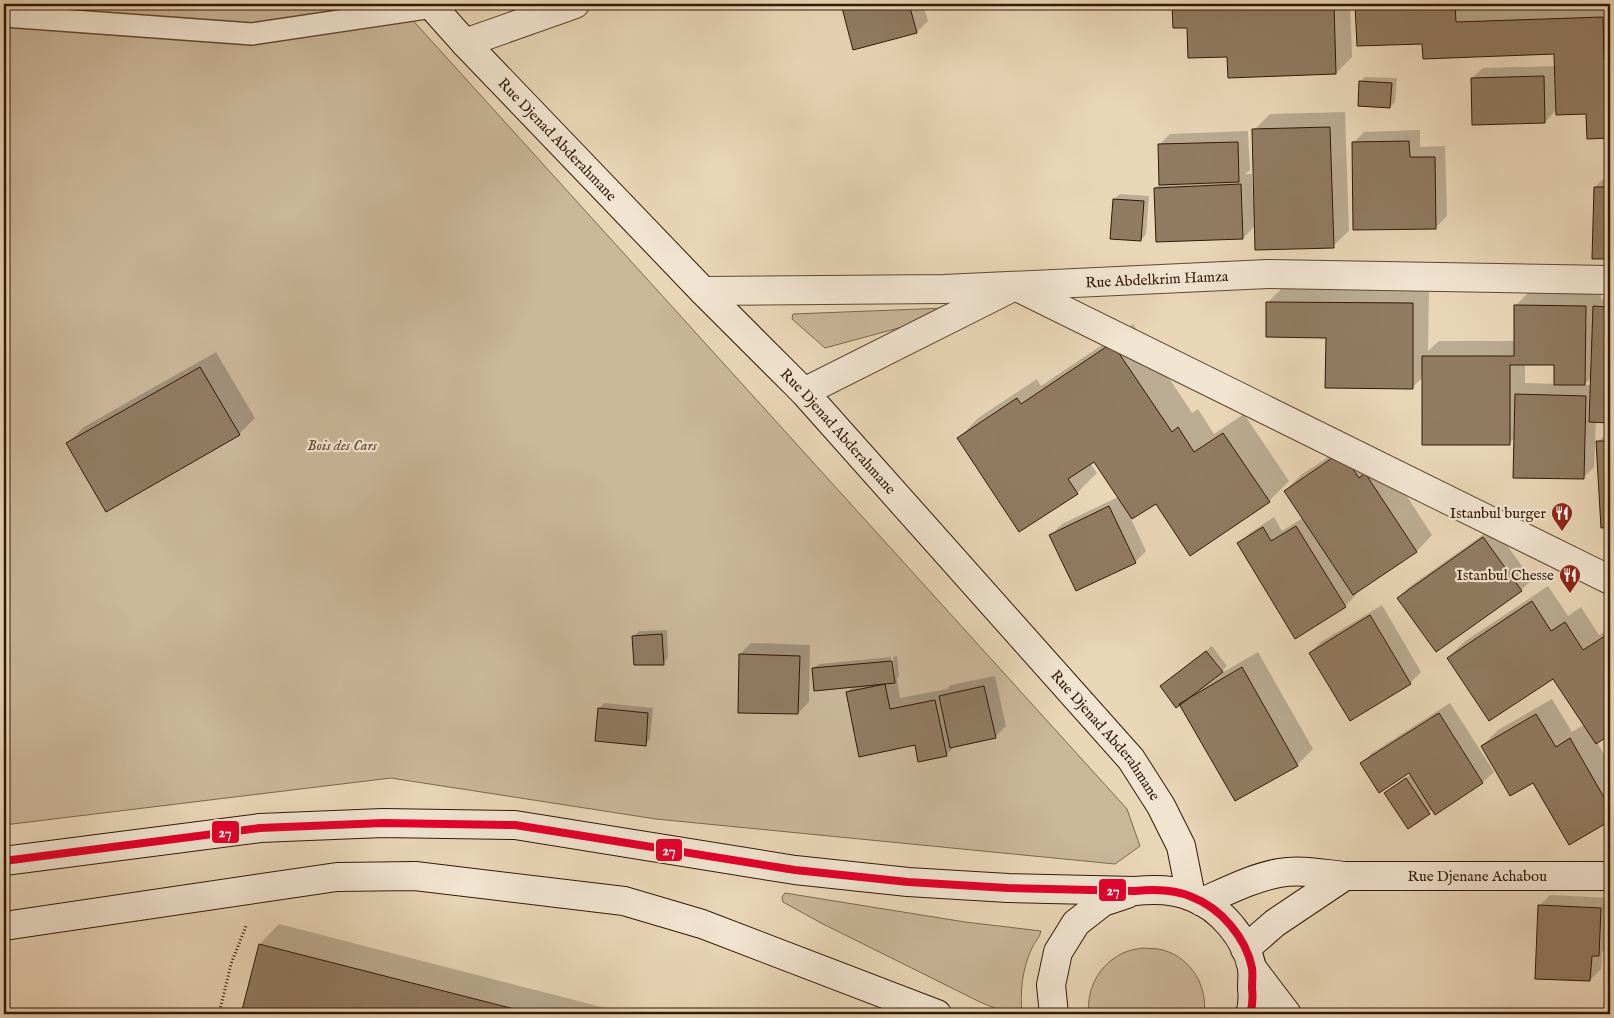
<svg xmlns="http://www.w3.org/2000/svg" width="1614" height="1018" font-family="'IM FELL English',serif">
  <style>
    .green { fill: #cab699; stroke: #7e6750 }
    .shadow { fill: #0003; fill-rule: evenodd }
    .building { fill: #917b62; stroke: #321806 }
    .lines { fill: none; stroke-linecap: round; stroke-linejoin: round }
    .lane-casing { stroke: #604832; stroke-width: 24 }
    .street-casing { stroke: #604832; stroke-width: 30 }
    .secondary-casing { stroke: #321806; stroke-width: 30 }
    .path { stroke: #321806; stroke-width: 3; stroke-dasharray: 1 2.5; stroke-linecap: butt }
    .lane { stroke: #f1e4d0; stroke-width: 21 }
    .street { stroke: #f1e4d0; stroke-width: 28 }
    .secondary { stroke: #f1e4d0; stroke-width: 28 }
    .bus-1-casing { stroke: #f1e4d0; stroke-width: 11 }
    .bus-1 { stroke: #e4002b; stroke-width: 8 }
    .labels { text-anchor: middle; stroke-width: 4.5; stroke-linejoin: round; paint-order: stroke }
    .street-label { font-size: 15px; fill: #321806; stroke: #f1e4d0 }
    .park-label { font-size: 15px; font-style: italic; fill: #604732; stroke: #f1e4d0 }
    .poi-label { font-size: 15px; fill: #321806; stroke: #f1e4d0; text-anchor: end }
    .line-badge { stroke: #f1e4d0; stroke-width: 2 }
    .badge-label { font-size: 14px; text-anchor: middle; font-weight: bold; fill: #fff }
  </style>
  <rect width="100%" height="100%" fill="#e9d6b7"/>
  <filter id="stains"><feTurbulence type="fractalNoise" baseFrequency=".004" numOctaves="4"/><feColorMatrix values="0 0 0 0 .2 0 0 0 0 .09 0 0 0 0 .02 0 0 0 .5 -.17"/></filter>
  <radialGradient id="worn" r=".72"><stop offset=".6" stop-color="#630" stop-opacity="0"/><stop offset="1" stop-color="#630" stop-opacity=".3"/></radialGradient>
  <path class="green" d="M 4,4 L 398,4 L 1127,809 L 1140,846 L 1115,864 L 656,819 L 391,778 L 4,825 Z
    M 946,308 L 950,314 L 825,348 L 792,319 L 793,314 Z
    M 785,893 L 965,922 L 1041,931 C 1040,938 1034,942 1032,948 C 1022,969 1020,992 1022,1014 L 1009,1014 L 980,1002 L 823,924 L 783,902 L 782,897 Z
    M 1143,948 C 1149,949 1157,948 1163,950 C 1191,958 1208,986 1204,1014 L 1089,1014 C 1086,988 1100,964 1123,953 C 1129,950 1137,949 1143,948 Z"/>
  <path class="shadow" d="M 842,4 L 923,4 L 928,21 L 917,32 L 854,49 Z
    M 1173,4 L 1350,4 L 1352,57 L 1336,73 L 1229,56 L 1188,26 L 1174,27 Z
    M 1357,4 L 1472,4 L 1472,6 L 1610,4 L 1610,137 L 1588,138 L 1587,113 L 1557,109 L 1545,122 L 1472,78 L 1483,68 L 1556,66 L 1555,53 L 1424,43 L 1358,45 Z
    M 1365,77 L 1397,78 L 1395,102 L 1390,107 L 1360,82 Z
    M 1345,112 L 1349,231 L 1333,246 L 1256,225 L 1243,238 L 1155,188 L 1160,184 L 1159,145 L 1170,134 L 1248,131 L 1250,170 L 1245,174 L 1252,174 L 1253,203 L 1255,203 L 1254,130 L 1270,114 Z
    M 1420,130 L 1420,147 L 1445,146 L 1447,216 L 1436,227 L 1353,143 L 1364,132 Z
    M 1606,176 L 1610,176 L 1610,258 L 1594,258 L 1595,187 Z
    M 1120,194 L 1149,196 L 1146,234 L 1141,240 L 1114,199 Z
    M 1283,287 L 1429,288 L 1428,351 L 1439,341 L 1515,341 L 1515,306 L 1531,290 L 1601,290 L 1601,300 L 1610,291 L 1610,422 L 1596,421 L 1594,467 L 1583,478 L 1515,438 L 1509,443 L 1423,377 L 1412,388 L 1327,336 L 1267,303 ZM 1525,364 L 1555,364 L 1555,384 L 1525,383 ZM 1592,377 L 1591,385 L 1584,385 Z
    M 1133,324 L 1192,413 L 1198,409 L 1214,434 L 1244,414 L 1289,481 L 1269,501 L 1156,502 L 1131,519 L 1146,551 L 1135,562 L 1051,535 L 1062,524 L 1118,497 L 1094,460 L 1090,463 L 1097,473 L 1077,493 L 959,438 L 978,418 L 1037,379 L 1041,386 Z
    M 216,352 L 255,418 L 239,434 L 68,443 L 84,427 Z
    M 1609,431 L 1610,431 L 1610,526 L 1602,527 L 1598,442 Z
    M 1357,438 L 1375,463 L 1382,458 L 1432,535 L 1417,551 L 1355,593 L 1356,595 L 1345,606 L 1239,544 L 1250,533 L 1274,517 L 1282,531 L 1303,518 L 1285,491 L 1301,475 Z
    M 1494,527 L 1532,580 L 1521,590 L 1398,598 L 1409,587 Z
    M 1548,586 L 1568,616 L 1581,607 L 1599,635 L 1610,628 L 1610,733 L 1597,742 L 1610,765 L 1610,819 L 1570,843 L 1534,781 L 1482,746 L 1498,730 L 1552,699 L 1572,732 L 1585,724 L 1553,677 L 1448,658 L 1464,642 Z
    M 1382,605 L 1421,672 L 1410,683 L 1351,720 L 1310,653 L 1321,642 Z
    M 667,630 L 668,658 L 663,663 L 634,636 L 639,631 Z
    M 751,643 L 810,645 L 809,702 L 798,713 L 740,654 Z
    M 1212,646 L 1227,666 L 1220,674 L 1258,652 L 1313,749 L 1297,765 L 1180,703 L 1167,681 Z
    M 897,656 L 899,676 L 897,679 L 900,698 L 947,689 L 951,685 L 995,676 L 1006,726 L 995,737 L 955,746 L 946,755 L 916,744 L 847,692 L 854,686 L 813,669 L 819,664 L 891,657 L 892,674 L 895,674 L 893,657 Z
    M 604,703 L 653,708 L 650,739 L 645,745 L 599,709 Z
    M 1450,703 L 1494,772 L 1483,782 L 1433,809 L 1408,827 L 1385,793 L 1411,774 L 1410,772 L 1362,764 L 1372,753 Z
    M 1550,895 L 1610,898 L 1610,944 L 1602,952 L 1601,969 L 1590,980 L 1539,906 Z
    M 279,924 L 629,1014 L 242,1014 L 260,944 Z"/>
  <path class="building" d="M 841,4 L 909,4 L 917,33 L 853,50 Z
    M 1172,4 L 1334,4 L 1336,74 L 1228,78 L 1227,57 L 1188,58 L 1187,28 L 1173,28 Z
    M 1355,4 L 1455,4 L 1456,22 L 1603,17 L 1604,60 L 1610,59 L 1610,138 L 1587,139 L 1586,114 L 1556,115 L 1554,54 L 1423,59 L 1422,44 L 1357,46 Z
    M 1606,4 L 1610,4 L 1610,54 L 1608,54 Z
    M 1544,76 L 1545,123 L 1472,125 L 1471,78 Z
    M 1359,81 L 1392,83 L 1390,108 L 1358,106 Z
    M 1330,127 L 1334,248 L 1255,250 L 1252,129 Z
    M 1409,141 L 1410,157 L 1435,157 L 1436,229 L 1353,230 L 1352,142 Z
    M 1238,142 L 1239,182 L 1159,185 L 1158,144 Z
    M 1241,184 L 1243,239 L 1156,242 L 1154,188 Z
    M 1594,187 L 1610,187 L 1610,259 L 1592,259 Z
    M 1113,199 L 1144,201 L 1141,241 L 1110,239 Z
    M 1266,302 L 1413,303 L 1413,389 L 1325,388 L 1326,338 L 1266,337 Z
    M 1514,305 L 1586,306 L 1585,385 L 1554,385 L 1554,365 L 1510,365 L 1510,445 L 1422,445 L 1422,356 L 1514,356 Z
    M 1593,306 L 1610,307 L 1610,423 L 1589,422 Z
    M 1112,343 L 1172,432 L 1178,427 L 1194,452 L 1223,433 L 1270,502 L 1190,556 L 1156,504 L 1132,519 L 1094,462 L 1068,479 L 1078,494 L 1019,532 L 957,438 L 1017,398 L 1021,404 Z
    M 200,367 L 240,435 L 106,512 L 66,443 Z
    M 1515,394 L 1586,396 L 1584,479 L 1513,478 Z
    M 1596,441 L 1610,441 L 1610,527 L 1601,528 Z
    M 1341,452 L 1359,478 L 1365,473 L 1417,552 L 1353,595 L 1284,491 Z
    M 1109,506 L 1136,563 L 1076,591 L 1049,535 Z
    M 1296,526 L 1346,607 L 1295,639 L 1237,543 L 1263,527 L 1271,541 Z
    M 1483,537 L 1522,591 L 1436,652 L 1397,598 Z
    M 1532,601 L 1551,631 L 1565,622 L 1583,650 L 1605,636 L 1610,644 L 1610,735 L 1596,744 L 1553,679 L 1489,721 L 1447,658 Z
    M 1370,615 L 1411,684 L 1350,721 L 1309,653 Z
    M 662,634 L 664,665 L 634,665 L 632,636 Z
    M 1206,651 L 1223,672 L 1176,708 L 1160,686 Z
    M 739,654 L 800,656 L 798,714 L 738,713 Z
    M 892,661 L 895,683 L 814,691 L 812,668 Z
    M 1242,667 L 1298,766 L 1235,801 L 1179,704 Z
    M 885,684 L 890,709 L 935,700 L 947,756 L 918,762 L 915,745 L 859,757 L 846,692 Z
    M 984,686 L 996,738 L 950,748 L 939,696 Z
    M 598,708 L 648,713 L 646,746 L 595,741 Z
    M 1439,713 L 1483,783 L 1435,815 L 1409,773 L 1379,793 L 1360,763 Z
    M 1536,714 L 1556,747 L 1570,738 L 1610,808 L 1610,821 L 1569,845 L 1533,783 L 1510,796 L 1481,746 Z
    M 1406,778 L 1430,814 L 1408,829 L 1384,793 Z
    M 1538,905 L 1601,908 L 1599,956 L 1592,956 L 1590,981 L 1535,979 Z
    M 259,944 L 534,1014 L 241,1014 Z"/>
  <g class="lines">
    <g class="lane-casing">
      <path id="lane" d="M 4,16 L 252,34 L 433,7"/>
    </g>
    <g class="street-casing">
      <g id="street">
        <path d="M 465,43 L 575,4"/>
        <path id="s1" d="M 703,291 L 944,289 L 1268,274 L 1610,280"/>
        <path d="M 804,392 L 1015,286 L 1610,580"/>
      </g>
    </g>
    <g class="secondary-casing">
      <g id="secondary">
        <path id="s2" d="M 430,4 L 465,43 L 703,291 L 804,392 L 1131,759 L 1161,806 L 1181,846 L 1191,896"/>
        <path d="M 4,861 L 260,828 L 383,823 L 515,825 L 795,870 L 908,882 L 1008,888 L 1135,891 C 1155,889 1174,889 1192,897 C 1221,908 1246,938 1252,968 C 1253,975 1252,981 1252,988 C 1253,997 1253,1005 1250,1014"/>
        <path id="s3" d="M 1202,902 C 1227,891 1252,878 1279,873 C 1300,869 1324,874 1345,876 L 1610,876"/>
        <path d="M 4,926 L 337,877 L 415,876 L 624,901 L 702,924 L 937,1014"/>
        <path d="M 1245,949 L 1275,923 L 1345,876"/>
        <path d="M 1252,968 L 1287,1014"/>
        <path d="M 1054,1014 L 1051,985 L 1058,952 L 1076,923 L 1103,902 L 1127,894"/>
      </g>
    </g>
    <path class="path" d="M 219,1014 L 231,964 L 246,926"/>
    <use href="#lane" class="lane"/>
    <use href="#street" class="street"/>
    <use href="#secondary" class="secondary"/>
    <g class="bus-1-casing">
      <path id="bus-1" d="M 4,861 L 260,828 L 383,823 L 515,825 L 795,870 L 908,882 L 1008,888 L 1135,891 C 1155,889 1174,889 1192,897 C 1221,908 1246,938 1252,968 C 1253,975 1252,981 1252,988 C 1253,997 1253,1005 1250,1014"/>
    </g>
    <use href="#bus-1" class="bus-1"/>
  </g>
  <defs>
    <g id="restaurant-pin" transform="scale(1.125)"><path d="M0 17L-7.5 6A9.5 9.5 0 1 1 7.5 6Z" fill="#8f2418" stroke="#f1e4d0"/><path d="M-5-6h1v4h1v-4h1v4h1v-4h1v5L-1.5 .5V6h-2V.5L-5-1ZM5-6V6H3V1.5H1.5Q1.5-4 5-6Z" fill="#fff"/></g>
  </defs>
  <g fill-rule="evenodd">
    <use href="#restaurant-pin" x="1562" y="513"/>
    <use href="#restaurant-pin" x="1570" y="575"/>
  </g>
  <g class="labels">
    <g class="street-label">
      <text dy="5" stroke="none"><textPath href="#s2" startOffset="186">Rue Djenad Abderahmane</textPath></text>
      <text dy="5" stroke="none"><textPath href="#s1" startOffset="454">Rue Abdelkrim Hamza</textPath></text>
      <text dy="5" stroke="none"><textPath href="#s2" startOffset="591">Rue Djenad Abderahmane</textPath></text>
      <text dy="5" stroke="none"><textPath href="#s2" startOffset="996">Rue Djenad Abderahmane</textPath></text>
      <text dy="5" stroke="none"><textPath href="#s3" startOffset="281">Rue Djenane Achabou</textPath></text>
    </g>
    <g class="park-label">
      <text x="342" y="450">Bois des Cars</text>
    </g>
    <g class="poi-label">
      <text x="1546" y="518">Istanbul burger</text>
      <text x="1554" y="580">Istanbul Chesse</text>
    </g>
  </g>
  <g class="line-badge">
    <rect x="211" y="820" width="29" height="24" rx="5" fill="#e4002b"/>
    <rect x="655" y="838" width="28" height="24" rx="5" fill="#e4002b"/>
    <rect x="1098" y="878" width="29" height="24" rx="5" fill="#e4002b"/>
  </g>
  <g class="badge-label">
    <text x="225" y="837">27</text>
    <text x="669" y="855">27</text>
    <text x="1113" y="895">27</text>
  </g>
  <rect width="1614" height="1018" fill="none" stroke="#e9d6b7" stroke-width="20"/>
  <rect x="5" y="5" width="1604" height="1008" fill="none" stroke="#321806" stroke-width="2.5"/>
  <rect x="10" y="10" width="1594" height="998" fill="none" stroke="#321806"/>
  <rect width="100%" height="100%" filter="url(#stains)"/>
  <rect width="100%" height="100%" fill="url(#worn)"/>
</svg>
